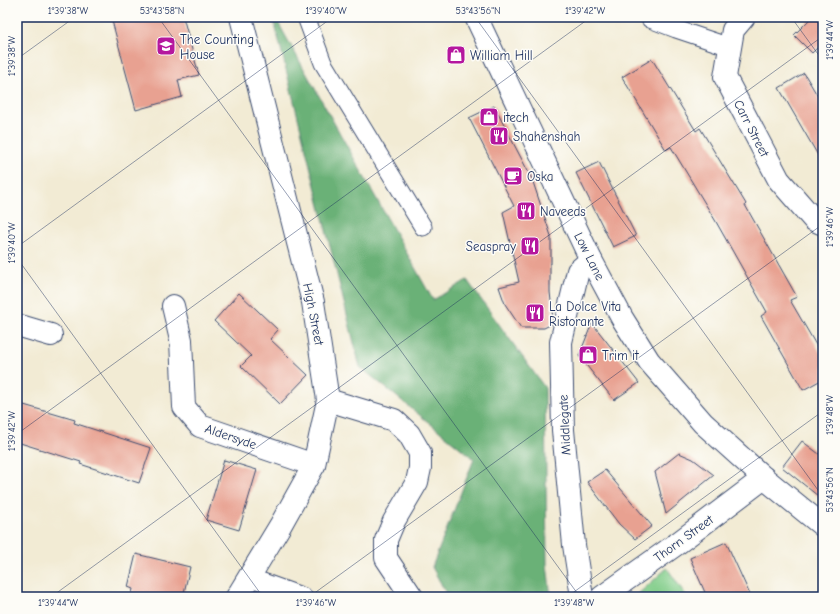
<svg xmlns="http://www.w3.org/2000/svg" width="840" height="614" font-family="'Comic Neue',sans-serif">
  <style>
    .green { fill: #83ce8b; stroke: #4f7e74 }
    .forest { fill: #6ab177; stroke: #42706a }
    .building { fill: #e8a191 }
    .lines { fill: none; stroke-linecap: round; stroke-linejoin: round }
    .lane-casing { stroke: #3b4b70; stroke-width: 19 }
    .street-casing { stroke: #3b4b70; stroke-width: 24 }
    .secondary-casing { stroke: #3b4b70; stroke-width: 24 }
    .primary-casing { stroke: #3b4b70; stroke-width: 24 }
    .lane { stroke: #fff; stroke-width: 17 }
    .street { stroke: #fff; stroke-width: 22 }
    .secondary { stroke: #fff; stroke-width: 22 }
    .primary { stroke: #fff; stroke-width: 22 }
    .ticks { fill: none; stroke: #1b2f5e; stroke-width: 1; stroke-opacity: 0.45 }
    .labels { text-anchor: middle; stroke-width: 3; stroke-linejoin: round; paint-order: stroke }
    .poi-label { font-size: 13px; fill: #1b2f5e; stroke: #fdfcf7; text-anchor: start }
    .street-label { font-size: 13px; fill: #1b2f5e; stroke: #fdfcf7 }
    .neatline { fill: none; stroke: #1b2f5e; stroke-width: 1.5 }
    .ticks-label { font-size: 10px; text-anchor: middle; fill: #1b2f5e }
  </style>
  <rect width="100%" height="100%" fill="#fdfcf7"/>
  <filter id="ink" filterUnits="userSpaceOnUse"><feTurbulence type="fractalNoise" baseFrequency=".025" numOctaves="2"/><feDisplacementMap in="SourceGraphic" scale="8" xChannelSelector="R" yChannelSelector="G"/><feConvolveMatrix kernelMatrix="1 2 1 2 8 2 1 2 1" color-interpolation-filters="sRGB"/></filter>
  <filter id="wash" filterUnits="userSpaceOnUse"><feTurbulence type="fractalNoise" baseFrequency=".012" numOctaves="4" result="noise"/><feDisplacementMap in="SourceGraphic" scale="16" xChannelSelector="R" yChannelSelector="G"/><feGaussianBlur stdDeviation="0.9" result="paint"/><feColorMatrix in="noise" values="0 0 0 0 0 0 0 0 0 0 0 0 0 0 0 0 0 1.4 0 .05"/><feComposite in="paint" operator="in"/></filter>
  <g filter="url(#wash)">
    <rect width="100%" height="100%" fill="#f2ebd4"/>
    <path class="green" d="M 667,568 L 687,597 L 635,597 Z"/>
    <path class="forest" d="M 273,17 L 275,17 L 433,300 L 467,280 L 545,388 L 547,565 L 551,597 L 448,597 L 432,567 L 474,459 L 360,367 Z"/>
    <g id="blocks">
      <path class="building" d="M 111,17 L 183,17 L 199,75 L 178,80 L 182,97 L 136,110 Z
        M 812,17 L 823,17 L 823,42 L 812,53 L 794,35 Z
        M 652,59 L 696,131 L 700,128 L 746,204 L 745,205 L 797,297 L 790,300 L 823,357 L 823,379 L 803,390 L 761,316 L 767,312 L 715,220 L 671,147 L 666,150 L 622,77 Z
        M 804,73 L 823,105 L 823,164 L 779,88 Z
        M 494,106 L 532,179 L 551,236 L 551,264 L 550,264 L 550,292 L 553,320 L 552,324 L 544,328 L 521,328 L 505,304 L 499,287 L 519,282 L 503,212 L 514,206 L 469,118 Z
        M 599,162 L 636,236 L 613,247 L 576,173 Z
        M 239,293 L 278,330 L 270,339 L 308,375 L 280,404 L 241,366 L 251,356 L 214,321 Z
        M 592,323 L 639,383 L 614,400 L 579,356 Z
        M 17,403 L 75,420 L 74,423 L 151,448 L 139,483 L 80,464 L 81,462 L 17,442 Z
        M 802,441 L 823,457 L 823,500 L 782,467 Z
        M 679,453 L 693,459 L 714,475 L 666,514 L 655,472 Z
        M 224,460 L 257,470 L 239,530 L 206,520 Z
        M 605,470 L 652,526 L 635,539 L 619,524 L 587,482 Z
        M 726,542 L 751,597 L 707,597 L 690,558 Z
        M 136,554 L 190,567 L 183,597 L 131,597 L 133,589 L 128,587 Z"/>
    </g>
  </g>
  <g filter="url(#ink)">
    <use href="#blocks" fill-opacity="0" stroke="#3b4b70" stroke-width="1"/>
    <g class="lines">
      <g class="lane-casing">
        <path id="lane" d="M 306,17 L 323,63 L 423,227
          M 649,17 L 650,19 L 676,29 L 730,47
          M 249,577 L 304,597"/>
      </g>
      <g class="street-casing">
        <path id="street" d="M 744,17 L 733,30 L 725,77 L 779,180 L 814,220 L 823,224
          M 173,306 L 181,340 L 184,407 L 200,426 L 314,465
          M 17,325 L 51,335
          M 328,400 L 394,420 L 409,434 L 420,453 L 420,468 L 417,482 L 394,521 L 386,540 L 386,558 L 412,597
          M 602,597 L 678,543 L 764,478"/>
      </g>
      <g class="secondary-casing">
        <path id="secondary" d="M 237,597 L 280,526 L 314,465 L 328,400 L 313,302 L 241,17
          M 582,597 L 574,545 L 563,430 L 561,342 L 578,271 L 591,260"/>
      </g>
      <g class="primary-casing">
        <path id="primary" d="M 476,17 L 591,260 L 622,318 L 649,361 L 703,423 L 764,478 L 823,526"/>
      </g>
      <use href="#lane" class="lane"/>
      <use href="#street" class="street"/>
      <use href="#secondary" class="secondary"/>
      <use href="#primary" class="primary"/>
    </g>
  </g>
  <path class="ticks" d="M 158,17 L 580,597M 475,17 L 823,497M 791,17 L 823,61M 17,59 L 75,17M 17,247 L 333,17M 17,258 L 263,597M 17,434 L 591,17M 51,597 L 823,36M 309,597 L 823,224M 567,597 L 823,411"/>
  <defs>
    <g id="school-square" transform="scale(1)"><rect x="-9" y="-9" width="18" height="18" rx="4" fill="#b5179e" stroke="#fdfcf7"/><path d="M0-5L7-2L0 1L-7-2ZM-4 1L0 2.5L4 1V4Q0 6-4 4Z" fill="#fff"/></g>
    <g id="shop-square" transform="scale(1)"><rect x="-9" y="-9" width="18" height="18" rx="4" fill="#b5179e" stroke="#fdfcf7"/><path d="M-5-2.5h2.3a2.7 3.5 0 0 1 5.4 0H5L5.5 6h-11ZM-1.5-2.5h3a1.5 2.3 0 0 0-3 0Z" fill="#fff"/></g>
    <g id="restaurant-square" transform="scale(1)"><rect x="-9" y="-9" width="18" height="18" rx="4" fill="#b5179e" stroke="#fdfcf7"/><path d="M-5-6h1v4h1v-4h1v4h1v-4h1v5L-1.5 .5V6h-2V.5L-5-1ZM5-6V6H3V1.5H1.5Q1.5-4 5-6Z" fill="#fff"/></g>
    <g id="cafe-square" transform="scale(1)"><rect x="-9" y="-9" width="18" height="18" rx="4" fill="#b5179e" stroke="#fdfcf7"/><path d="M-5.5-4.5H6V0H3Q3 3.5 0 3.5H-2.5Q-5.5 3.5-5.5 0ZM3-3.2v2h1.7v-2ZM-6 4.5H4V6H-6Z" fill="#fff"/></g>
  </defs>
  <g fill-rule="evenodd">
    <use href="#school-square" x="166" y="46"/>
    <use href="#shop-square" x="456" y="55"/>
    <use href="#shop-square" x="489" y="117"/>
    <use href="#restaurant-square" x="499" y="136"/>
    <use href="#cafe-square" x="513" y="176"/>
    <use href="#restaurant-square" x="526" y="211"/>
    <use href="#restaurant-square" x="530" y="246"/>
    <use href="#restaurant-square" x="535" y="313"/>
    <use href="#shop-square" x="588" y="355"/>
  </g>
  <g class="labels">
    <g class="poi-label">
      <text x="180" y="44">The Counting<tspan x="180" dy="15">House</tspan></text>
      <text x="470" y="60">William Hill</text>
      <text x="503" y="122">itech</text>
      <text x="513" y="141">Shahenshah</text>
      <text x="527" y="181">Oska</text>
      <text x="540" y="216">Naveeds</text>
      <text x="516" y="251" text-anchor="end">Seaspray</text>
      <text x="549" y="311">La Dolce Vita<tspan x="549" dy="15">Ristorante</tspan></text>
      <text x="602" y="360">Trim it</text>
    </g>
    <g class="street-label">
      <text transform="translate(752 128) rotate(63)" y="5">Carr Street</text>
      <text transform="translate(590 256) rotate(63)" y="5">Low Lane</text>
      <text transform="translate(314 314) rotate(79)" y="5">High Street</text>
      <text transform="translate(564 425) rotate(-93)" y="5">Middlegate</text>
      <text transform="translate(231 436) rotate(19)" y="5">Aldersyde</text>
      <text transform="translate(683 538) rotate(-36)" y="5">Thorn Street</text>
    </g>
  </g>
  <rect width="840" height="614" fill="none" stroke="#fdfcf7" stroke-width="44"/>
  <rect x="22" y="22" width="796" height="570" class="neatline"/>
  <g class="ticks-label">
    <text x="68" y="14">1°39'38"W</text>
    <text x="162" y="14">53°43'58"N</text>
    <text x="326" y="14">1°39'40"W</text>
    <text x="478" y="14">53°43'56"N</text>
    <text x="585" y="14">1°39'42"W</text>
    <text transform="translate(829 40) rotate(-90)" y="4">1°39'44"W</text>
    <text transform="translate(11 56) rotate(-90)" y="4">1°39'38"W</text>
    <text transform="translate(829 227) rotate(-90)" y="4">1°39'46"W</text>
    <text transform="translate(11 243) rotate(-90)" y="4">1°39'40"W</text>
    <text transform="translate(829 415) rotate(-90)" y="4">1°39'48"W</text>
    <text transform="translate(11 431) rotate(-90)" y="4">1°39'42"W</text>
    <text transform="translate(829 490) rotate(-90)" y="4">53°43'56"N</text>
    <text x="58" y="606">1°39'44"W</text>
    <text x="316" y="606">1°39'46"W</text>
    <text x="574" y="606">1°39'48"W</text>
  </g>
</svg>
